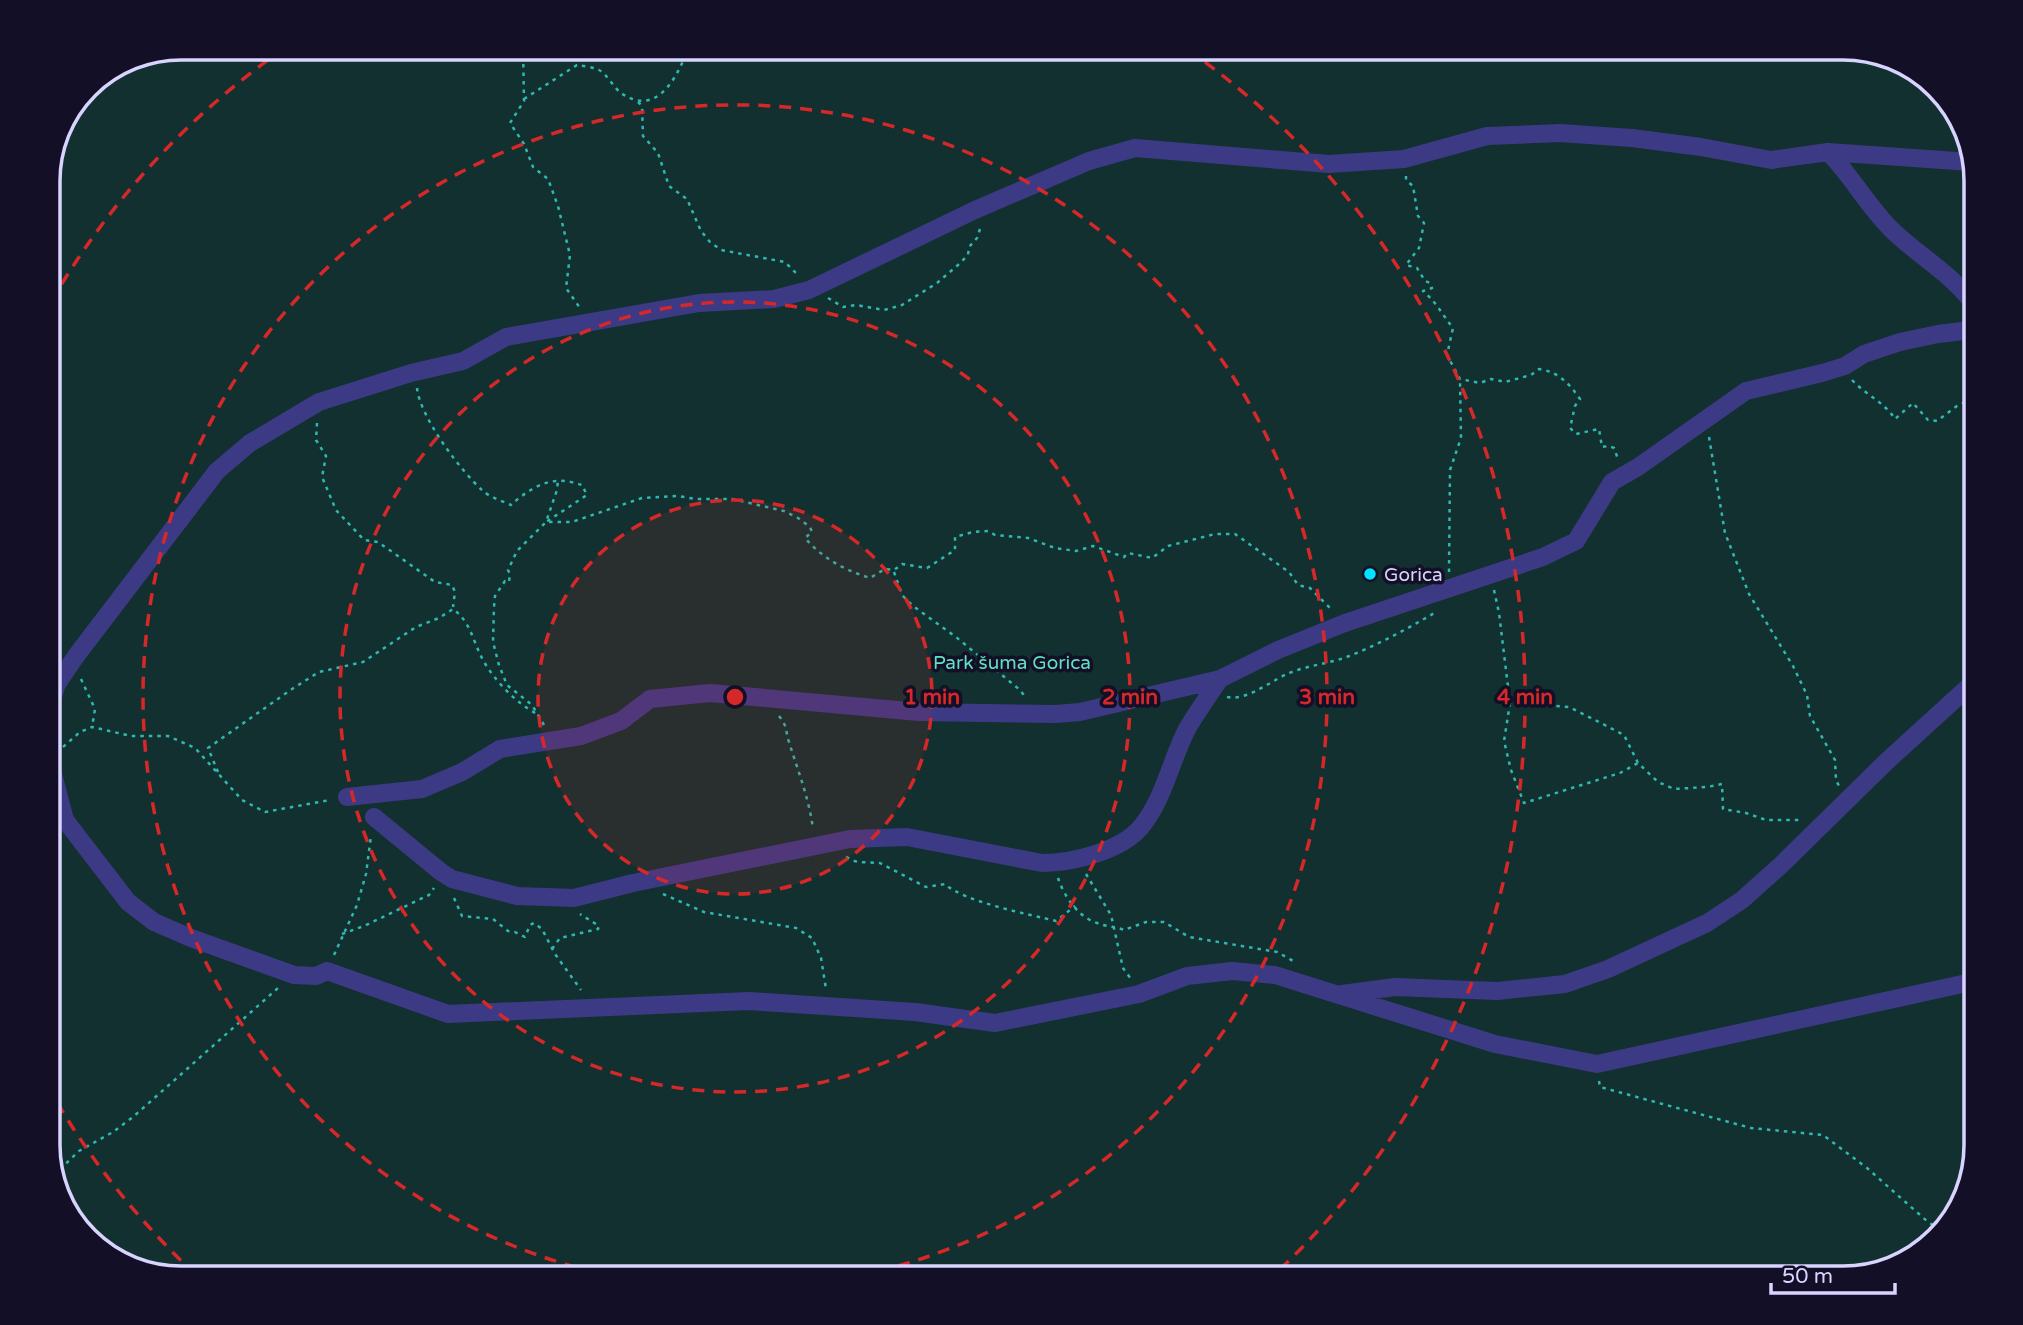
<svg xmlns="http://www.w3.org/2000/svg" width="2023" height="1325" font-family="'Varela Round',sans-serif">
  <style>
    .green { fill: #12302f }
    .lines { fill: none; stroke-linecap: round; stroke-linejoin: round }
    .path { stroke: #2fb8b0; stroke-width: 2.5; stroke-dasharray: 3.5 5; stroke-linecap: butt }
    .minor { stroke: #3d3a85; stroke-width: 18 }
    .ring { fill: none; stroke: #d62828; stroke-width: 3.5; stroke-dasharray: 12 9 }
    .poi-dot { fill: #00e5ff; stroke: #130f26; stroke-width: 2.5 }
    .labels { text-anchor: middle; stroke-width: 7; stroke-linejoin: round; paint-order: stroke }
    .poi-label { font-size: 19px; fill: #d9d4ff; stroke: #130f26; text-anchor: start }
    .park-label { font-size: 19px; fill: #5fe0c0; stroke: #130f26 }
    .rim { fill: none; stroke: #d9d4ff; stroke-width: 3.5 }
    .centre { fill: #d62828; stroke: #130f26; stroke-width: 3.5 }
    .ring-label { font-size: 21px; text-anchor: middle; font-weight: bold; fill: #d62828; stroke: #130f26; stroke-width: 7; stroke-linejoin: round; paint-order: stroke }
  </style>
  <rect width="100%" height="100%" fill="#130f26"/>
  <path class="green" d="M 180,47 L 1843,47 L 1916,69 L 1958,114 L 1976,180 L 1976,1145 L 1954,1218 L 1909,1260 L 1843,1278 L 180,1278 L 107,1256 L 65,1211 L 48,1153 L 48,172 L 86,86 L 130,57 Z"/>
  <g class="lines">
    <path class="path" d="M 523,47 L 524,101 L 510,123 L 524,144 L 533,167 L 548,179 L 558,206 L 570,255 L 566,288 L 580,308
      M 524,99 L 577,65 C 584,66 593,67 599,70 C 607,74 613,87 621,93 C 653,115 672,86 684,59
      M 638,102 L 642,106 L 643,136 L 658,153 L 669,186 L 687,199 L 701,231 L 710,242 L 721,250 L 785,262 L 798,275
      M 1406,176 L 1406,180 L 1413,186 L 1418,216 L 1424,223 L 1419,248 L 1406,265 L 1417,268 L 1425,281 L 1430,283 L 1432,288 L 1423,291 C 1436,302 1442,314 1453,328 L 1447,355 L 1460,379 L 1480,383 L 1491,379 L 1505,382 L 1531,375 L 1539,369 C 1558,372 1569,383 1580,399 L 1575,406 L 1570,428 L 1576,434 L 1599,429 L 1602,447 L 1609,446 L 1614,448 L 1618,459
      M 828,298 L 843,307 L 856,305 L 884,310 L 902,305 L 937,283 L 958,265 L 968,255 L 969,247 L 977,238 L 981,226
      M 1852,380 C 1866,395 1884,402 1895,419 L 1913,403 L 1928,420 L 1937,421 L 1957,406 L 1976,397
      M 417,388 C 420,417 460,470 482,490 C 489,497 502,501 511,505 C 523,494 541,481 558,481 C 566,480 575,483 582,485 L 587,495 L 546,522 L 557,490 L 558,480
      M 317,423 L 316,440 L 326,456 L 322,477 L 336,510 L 364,540 L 378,542 L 435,582 L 452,585 L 455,592 L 453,607
      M 1709,437 L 1725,533 L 1749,594 L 1793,666 L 1807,695 L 1810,716 L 1835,760 L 1836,780 L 1839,786
      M 894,572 L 902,595 L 913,606 L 956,637 L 1020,690 L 1026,698
      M 1449,572 L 1450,470 L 1461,438 L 1460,379
      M 1494,590 L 1499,613 L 1510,703 L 1522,700 L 1544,705 L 1569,707 L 1595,720 L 1624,735 L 1638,763 L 1658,782 L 1674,789 L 1707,787 L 1722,784 L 1723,809 L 1746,813 L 1766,820 L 1803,820
      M 81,679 L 95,709 L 92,727
      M 1227,697 C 1247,701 1269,682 1287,674 C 1305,666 1326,664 1344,658 C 1376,646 1407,629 1436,612
      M 1510,703 L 1504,741 L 1511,770 L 1524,803 L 1620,773 L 1638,763
      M 779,716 C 788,727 785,730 789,742 C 798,771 809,798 813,829
      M 544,725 L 532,705 L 507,685 L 499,665 L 493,642 L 494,607 L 495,596 L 505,581 L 509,582 L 510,574 L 508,570 L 517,551 L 546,522 L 572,522 L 642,498 L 678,496 L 696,499 L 732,499 L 784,511 L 798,518 L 810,527 L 812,532 L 805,538 C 823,559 845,570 870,578 L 885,569 L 894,570 L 902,564 L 927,568 L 955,550 L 955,537 L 973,532 L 988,531 L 995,535 L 1028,538 L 1055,548 L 1076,551 L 1093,546 L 1124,557 L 1128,553 L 1152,558 L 1168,546 L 1215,534 L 1235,534 L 1289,572 L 1298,585 L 1310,588 L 1333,611
      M 63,747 L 80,732 L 92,727 L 131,736 L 168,736 L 195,748 L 242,800 L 265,812 L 330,800
      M 218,772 L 208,748 L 292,689 L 319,672 L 363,662 L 416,627 L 439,618 L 453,609 C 471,622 473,642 483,660 C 494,680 517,704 537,714
      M 846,857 L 857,862 L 880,863 L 926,887 L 945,884 C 964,902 1028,914 1056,921 L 1075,906
      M 1086,874 L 1111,915 L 1123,968 L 1131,979
      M 1058,878 C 1064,896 1078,917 1097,923 C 1106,927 1115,926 1124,930 L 1146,922 L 1164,922 L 1189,937 L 1277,952 L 1295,962
      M 663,894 L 704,912 L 796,928 L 812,938 L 821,958 L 826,989
      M 454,898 L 462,916 L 493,919 L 508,931 L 515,932 L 525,937 L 530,925 L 534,923 L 542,929 L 555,954 L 581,990
      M 342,934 L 364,926 L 429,895 L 434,888
      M 552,949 L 560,938 L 598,929 L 599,926 L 580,914
      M 334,955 L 357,905 L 366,874 L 371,836
      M 1599,1081 L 1600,1087 L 1751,1128 L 1823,1135 L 1867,1168 L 1928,1222 L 1941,1230
      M 54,1175 L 79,1151 L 113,1132 L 133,1117 L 278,988"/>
    <path class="minor" d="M 1828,152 C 1852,176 1868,207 1893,231 C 1920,257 1955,276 1976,307
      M 48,711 L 57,684 L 76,656 L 217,471 L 250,443 L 319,402 L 411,373 L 463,361 L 506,337 L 699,303 L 774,299 L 809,290 L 975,210 L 1089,161 L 1135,148 L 1329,164 L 1404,159 L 1487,136 L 1560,133 L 1632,138 L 1701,147 L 1771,160 L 1828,152 L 1971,162
      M 48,755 L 65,820 L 128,902 L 154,922 L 191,938 L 294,975 L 316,976 L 327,971 L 448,1014 L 749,1001 L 915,1012 L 995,1023 L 1139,994 L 1187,976 L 1232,971 L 1275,975 L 1495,1044 L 1597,1064 L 1976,981
      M 347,797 L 422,789 L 462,772 L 500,749 L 581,736 L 621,721 L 650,699 L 710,693 L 919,712 L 1056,714 L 1080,712 L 1220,679 L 1278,650 L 1345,623 L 1543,557 L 1576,541 L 1612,482 L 1638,467 L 1746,391 L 1822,373 L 1845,366 L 1864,354 L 1900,342 L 1938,334 L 1971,330 L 1976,323
      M 374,817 L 441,872 L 452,879 L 517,896 L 574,898 L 633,883 L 850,839 L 907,837 L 1042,863 C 1072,863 1121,851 1141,827 C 1164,799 1171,760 1187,729 C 1197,712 1209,695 1220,679
      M 1342,994 L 1395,987 L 1497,991 L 1565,984 L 1608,969 L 1707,923 L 1742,900 L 1780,866 L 1886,762 L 1976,680"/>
  </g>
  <circle cx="735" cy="697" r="197" fill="#d62828" fill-opacity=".12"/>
  <g class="ring">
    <circle cx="735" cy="697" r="197"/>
    <circle cx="735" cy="697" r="395"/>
    <path d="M617 1277A592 592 0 1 1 853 1277"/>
    <path d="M196 1275A790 790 0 0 1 51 1092M51 302A790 790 0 0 1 282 50M1188 50A790 790 0 0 1 1274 1275"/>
  </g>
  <circle class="poi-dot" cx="1370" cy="574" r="7"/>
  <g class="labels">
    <g class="poi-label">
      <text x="1384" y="581">Gorica</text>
    </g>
    <g class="park-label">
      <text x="1012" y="669">Park šuma Gorica</text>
    </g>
  </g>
  <path d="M0 0H2023V1325H0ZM181 60H1843A121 121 0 0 1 1964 181V1145A121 121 0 0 1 1843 1266H181A121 121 0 0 1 60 1145V181A121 121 0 0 1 181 60Z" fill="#130f26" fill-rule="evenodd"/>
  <path class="rim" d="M181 60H1843A121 121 0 0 1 1964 181V1145A121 121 0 0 1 1843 1266H181A121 121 0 0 1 60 1145V181A121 121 0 0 1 181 60Z"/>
  <circle cx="735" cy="697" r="10" class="centre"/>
  <g class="ring-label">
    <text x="932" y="704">1 min</text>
    <text x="1130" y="704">2 min</text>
    <text x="1327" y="704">3 min</text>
    <text x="1525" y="704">4 min</text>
  </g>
  <path d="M1771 1283v10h124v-10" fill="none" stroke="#d9d4ff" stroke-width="3.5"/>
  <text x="1782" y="1283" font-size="21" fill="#d9d4ff" stroke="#130f26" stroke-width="5" paint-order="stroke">50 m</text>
</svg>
